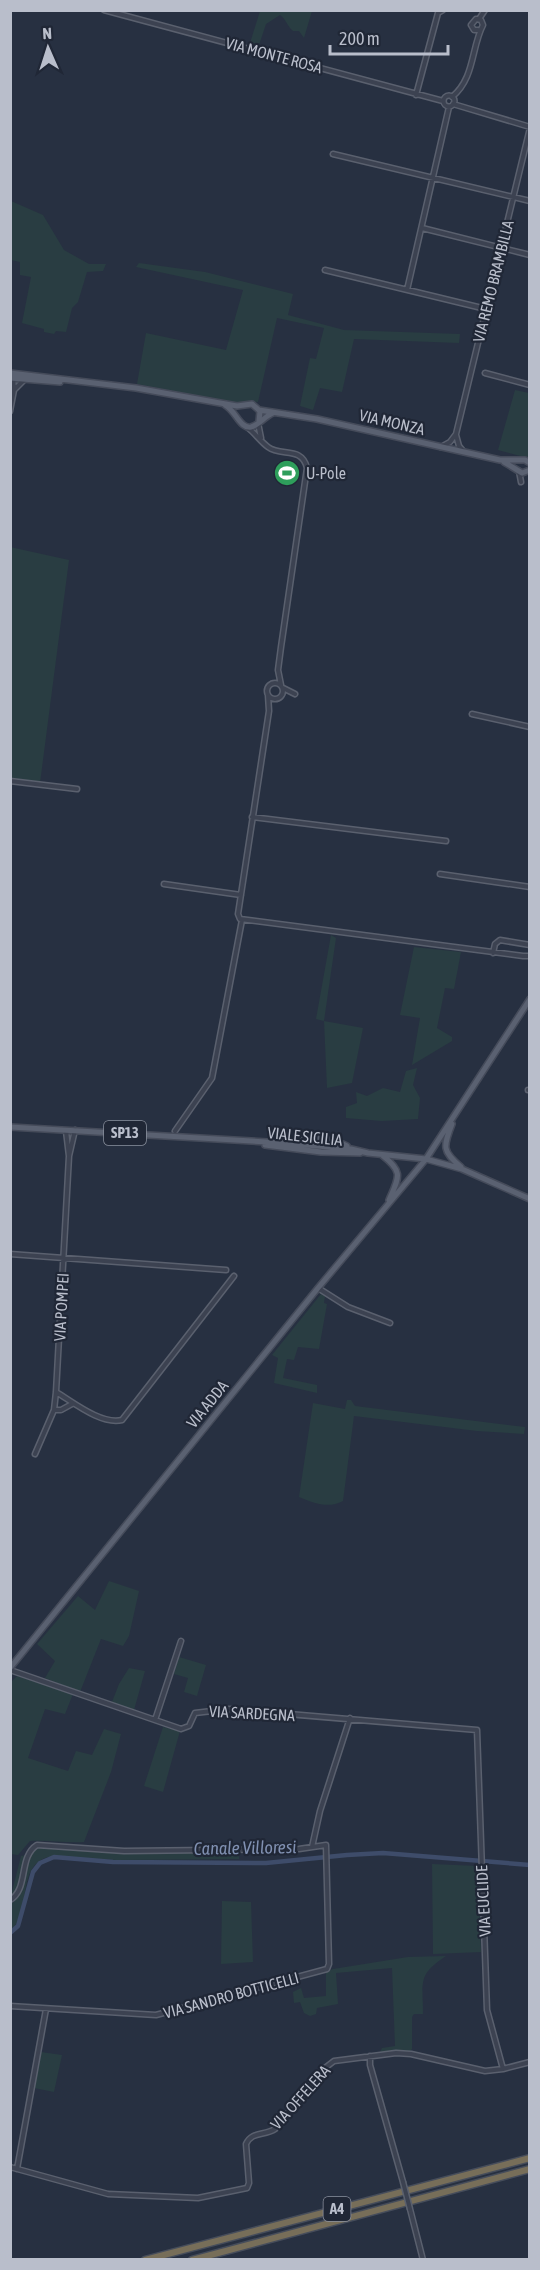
<svg xmlns="http://www.w3.org/2000/svg" width="540" height="2270" font-family="'Asap Condensed',sans-serif">
  <style>
    .green { fill: #293d42 }
    .lines { fill: none; stroke-linecap: round; stroke-linejoin: round }
    .canal { stroke: #3e4c6a; stroke-width: 4.5 }
    .minor-casing { stroke: #5a606e; stroke-width: 7 }
    .major-casing { stroke: #454b5a; stroke-width: 8 }
    .highway-casing { stroke: #464d5b; stroke-width: 9 }
    .minor { stroke: #3c4251; stroke-width: 4 }
    .major { stroke: #5a6171; stroke-width: 5 }
    .highway { stroke: #776e59; stroke-width: 6 }
    .minor-bridge-casing { stroke: #5a606e; stroke-width: 7; stroke-linecap: butt }
    .minor-bridge { stroke: #3c4251; stroke-width: 4 }
    .labels { text-anchor: middle; stroke-width: 4.5; stroke-linejoin: round; paint-order: stroke }
    .shield { fill: #202736; stroke: #8b919e; stroke-width: 1.5 }
    .shield-label { font-size: 15px; font-weight: bold; fill: #b9becb }
    .street-label { font-size: 16px; fill: #b9becb; stroke: #202736 }
    .poi-label { font-size: 16px; fill: #b9becb; stroke: #202736; text-anchor: start }
    .water-label { font-size: 18px; font-style: italic; fill: #8191b2; stroke: #202736 }
  </style>
  <rect width="100%" height="100%" fill="#273041"/>
  <path class="green" d="M 260,11 L 312,11 L 304,38 L 299,31 L 293,31 C 287,26 286,19 280,15 L 266,24 L 259,45 L 250,43 Z
    M 11,201 L 43,215 L 64,250 L 89,264 L 106,264 L 103,271 L 87,272 L 78,302 L 72,308 L 66,332 L 56,331 L 54,334 L 44,332 L 44,329 L 22,323 L 31,277 L 20,275 L 20,262 L 11,260 Z
    M 139,263 L 205,272 L 293,294 L 288,315 L 344,330 L 460,334 L 459,343 L 354,339 L 342,392 L 320,388 L 313,410 L 300,406 L 310,358 L 316,359 L 324,328 L 277,318 L 258,402 L 250,401 L 235,403 L 137,384 L 146,333 L 226,350 L 243,290 L 136,267 Z
    M 515,390 L 529,393 L 528,458 L 498,450 Z
    M 10,547 L 69,560 L 40,783 L 11,779 Z
    M 331,935 L 336,938 L 324,1021 L 363,1028 L 352,1083 L 327,1088 L 324,1021 L 316,1019 Z
    M 414,947 L 461,952 L 454,989 L 445,988 L 437,1028 L 452,1037 L 452,1041 L 412,1065 L 420,1018 L 400,1015 Z
    M 417,1068 L 413,1085 L 420,1098 L 418,1119 L 382,1121 L 346,1118 L 346,1107 L 357,1103 L 356,1092 L 367,1096 L 383,1088 L 400,1092 L 406,1071 Z
    M 321,1294 L 325,1296 L 324,1303 L 327,1304 L 319,1349 L 298,1347 L 294,1360 L 287,1359 L 283,1378 L 317,1385 L 317,1393 L 274,1383 L 278,1358 L 272,1355 Z
    M 347,1400 L 351,1400 L 355,1406 L 525,1427 L 524,1434 L 477,1431 L 354,1416 L 343,1501 C 328,1509 314,1503 299,1497 L 313,1403 L 345,1409 Z
    M 109,1581 L 139,1591 L 129,1636 L 123,1646 L 101,1639 L 80,1692 L 45,1678 L 55,1661 L 37,1644 L 78,1596 L 95,1610 Z
    M 179,1657 L 206,1665 L 197,1696 L 184,1692 L 188,1678 L 174,1674 Z
    M 129,1668 L 145,1671 L 134,1710 L 112,1702 L 119,1684 Z
    M 17,1676 L 73,1694 L 65,1714 L 45,1709 L 28,1758 L 68,1771 L 76,1751 L 92,1755 L 104,1729 L 121,1734 L 111,1772 L 84,1842 C 65,1843 48,1840 30,1841 L 18,1855 L 10,1854 L 10,1683 Z
    M 163,1727 L 180,1731 L 163,1792 L 144,1786 Z
    M 44,1847 L 136,1852 L 239,1851 L 239,1859 L 117,1860 L 48,1857 C 15,1867 33,1912 11,1930 L 10,1904 L 15,1901 L 11,1896 L 21,1856 L 29,1855 L 32,1851 Z
    M 432,1864 L 478,1866 L 481,1952 L 433,1954 Z
    M 222,1901 L 251,1902 L 253,1962 L 221,1964 Z
    M 446,1956 C 417,1975 423,1982 423,2014 L 414,2014 L 412,2017 L 412,2049 L 410,2051 L 380,2052 L 382,2048 L 395,2046 L 392,1968 L 336,1973 L 338,2004 L 317,2008 L 316,2014 L 310,2016 L 304,2013 L 300,2002 L 294,2003 L 293,1992 L 301,1988 L 304,1998 L 326,1996 L 326,1972 L 333,1969 L 408,1957 Z
    M 41,2052 L 62,2055 L 54,2092 L 34,2088 Z"/>
  <g class="lines">
    <path class="canal" d="M 10,1933 L 18,1926 L 33,1872 L 40,1863 L 54,1857 L 113,1862 L 266,1863 L 347,1855 L 383,1853 L 530,1865"/>
    <g class="minor-casing">
      <path id="minor" d="M 104,10 L 443,101
        M 479,19 L 485,10
        M 416,95 L 438,13 L 443,10
        M443.5 101a5.5 5.5 0 1 1 11 0a5.5 5.5 0 1 1-11 0Z
        M 452,97 C 475,78 471,48 483,25 L 481,20 L 476,19 L 471,25 L 474,30 L 478,30
        M 453,104 L 530,127
        M 333,154 L 530,201
        M 422,228 L 530,255
        M 325,270 L 486,309
        M 407,290 L 449,107
        M 485,373 L 530,385
        M 14,390 L 24,380
        M 10,411 L 14,390 L 13,378
        M 258,423 L 261,438
        M 247,427 C 255,433 260,441 268,447 C 281,457 302,446 307,468 L 281,647 L 278,670 L 281,685
        M 456,435 L 459,446 L 464,452
        M 441,447 L 450,442 L 456,434 L 530,128
        M 519,471 L 521,482
        M267 691a8 8 0 1 1 16 0a8 8 0 1 1-16 0Z
        M 283,688 L 295,694
        M 268,695 L 269,711 L 238,914 L 240,919 L 523,956 L 530,956
        M 472,714 L 530,727
        M 10,781 L 77,789
        M 252,817 L 446,841
        M 440,874 L 530,887
        M 164,884 L 241,895
        M 493,953 L 495,944 L 500,940 L 530,945
        M 528,1090 L 530,1090
        M 66,1131 L 69,1156 L 75,1130
        M 175,1131 L 212,1078 L 242,920
        M 10,1254 L 226,1270
        M 318,1288 L 348,1307 L 390,1323
        M 56,1392 C 73,1402 101,1425 122,1420 L 234,1276
        M 54,1410 L 61,1410 L 72,1404
        M 35,1454 L 54,1410 L 56,1392 L 69,1156
        M 10,1670 L 181,1729 L 189,1726 L 195,1713 L 229,1709 L 477,1730 L 487,2010 L 503,2069
        M 155,1720 L 181,1641
        M 312,1847 L 320,1811 L 350,1718
        M 10,1900 C 29,1889 18,1857 37,1845 L 124,1851 L 299,1849 L 326,1845 L 329,1964 L 327,1969 L 156,2015 L 10,2006
        M 370,2056 L 370,2065 L 403,2182
        M 10,2167 L 108,2194 L 198,2198 L 247,2188 L 249,2183 L 246,2144 C 252,2131 264,2136 275,2129 L 321,2071 L 334,2061 L 396,2053 L 411,2054 L 485,2071 L 503,2069 L 530,2062
        M 17,2169 L 46,2009
        M 410,2209 L 423,2260"/>
    </g>
    <g class="major-casing">
      <path id="major" d="M 10,373 L 136,388 L 237,406 L 252,404 L 260,411 L 259,421
        M 10,378 L 60,382
        M 225,405 C 236,411 240,429 251,427 C 259,425 265,416 273,413
        M 259,410 L 317,419 L 500,460 L 525,460 L 530,463
        M 504,462 L 522,473 L 530,470
        M 452,1124 C 443,1147 442,1151 461,1167
        M 10,1127 L 284,1143 L 351,1149 L 368,1153 L 426,1159 L 462,1169 L 530,1199
        M 292,1142 C 311,1138 329,1136 347,1146
        M 265,1145 L 321,1152 L 360,1153
        M 382,1155 C 404,1172 399,1177 389,1200
        M 10,1668 L 318,1288 L 426,1159 L 530,999"/>
    </g>
    <g class="highway-casing">
      <path id="highway" d="M 145,2260 L 530,2158
        M 192,2260 L 530,2169"/>
    </g>
    <use href="#minor" class="minor"/>
    <use href="#major" class="major"/>
    <use href="#highway" class="highway"/>
    <g class="minor-bridge-casing">
      <path id="minor-bridge" d="M 403,2182 L 410,2209"/>
    </g>
    <use href="#minor-bridge" class="minor-bridge"/>
  </g>
  <defs>
    <g id="stadium-disc" transform="scale(1.35)"><circle r="9.5" fill="#2e9e5b" stroke="#202736"/><path d="M0-5a6.5 5 0 1 0 0 10a6.5 5 0 1 0 0-10ZM-3.5-1.8h7v3.6h-7Z" fill="#fff"/></g>
  </defs>
  <g fill-rule="evenodd">
    <use href="#stadium-disc" x="287" y="473"/>
  </g>
  <g class="labels">
    <g class="shield">
      <rect x="104" y="1121" width="42" height="24" rx="4.5"/>
      <rect x="323.5" y="2197" width="27" height="24" rx="4.5"/>
    </g>
    <g class="shield-label">
      <text x="125" y="1138">SP13</text>
      <text x="337" y="2214">A4</text>
    </g>
    <g class="street-label">
      <text transform="translate(274 55) rotate(15)" y="6">VIA MONTE ROSA</text>
      <text transform="translate(493 281) rotate(-76)" y="6">VIA REMO BRAMBILLA</text>
      <text transform="translate(392 422) rotate(13)" y="6">VIA MONZA</text>
      <text transform="translate(305 1136) rotate(6)" y="6">VIALE SICILIA</text>
      <text transform="translate(61 1307) rotate(-87)" y="6">VIA POMPEI</text>
      <text transform="translate(207 1404) rotate(-51)" y="6">VIA ADDA</text>
      <text transform="translate(252 1713) rotate(3)" y="6">VIA SARDEGNA</text>
      <text transform="translate(483 1901) rotate(-93)" y="6">VIA EUCLIDE</text>
      <text transform="translate(231 1995) rotate(-15)" y="6">VIA SANDRO BOTTICELLI</text>
      <text transform="translate(300 2097) rotate(-48)" y="6">VIA OFFELERA</text>
    </g>
    <g class="poi-label">
      <text x="306" y="479">U-Pole</text>
    </g>
    <g class="water-label">
      <text transform="translate(245 1848) rotate(-1)" y="6">Canale Villoresi</text>
    </g>
  </g>
  <rect width="540" height="2270" fill="none" stroke="#b9becb" stroke-width="24"/>
  <g transform="translate(48 48) rotate(357)" stroke="#202736" stroke-width="4.5" paint-order="stroke">
  <path d="M0-4.5L10 22L0 15L-10 22Z" fill="#b9becb"/>
  <text y="-9" font-size="16" font-weight="bold" text-anchor="middle" fill="#b9becb">N</text>
  </g>
  <path d="M330 45v9h118v-9" fill="none" stroke="#b9becb" stroke-width="3"/>
  <text x="339" y="45" font-size="18" fill="#b9becb" stroke="#202736" stroke-width="4.5" paint-order="stroke">200 m</text>
</svg>
